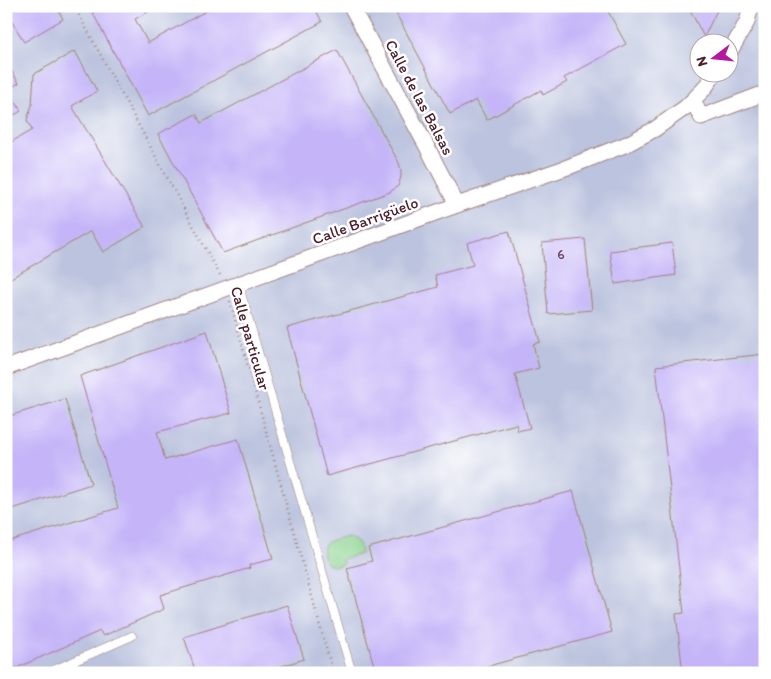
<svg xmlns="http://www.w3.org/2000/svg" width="771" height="679" font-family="Itim,sans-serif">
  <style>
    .industrial { fill: #bbc3de; fill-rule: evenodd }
    .green { fill: #89d18c; stroke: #6a785c }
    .building { fill: #c5b5f8 }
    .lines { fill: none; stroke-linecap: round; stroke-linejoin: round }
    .lane-casing { stroke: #a0817c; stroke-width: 9 }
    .street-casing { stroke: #a0817c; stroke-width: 17 }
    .path { stroke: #a0817c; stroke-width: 2.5; stroke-dasharray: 1 4; stroke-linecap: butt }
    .lane { stroke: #fff; stroke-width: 8 }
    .street { stroke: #fff; stroke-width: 15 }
    .labels { text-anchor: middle; stroke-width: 5; stroke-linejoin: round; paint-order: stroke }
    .number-label { font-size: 14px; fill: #69445e }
    .street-label { font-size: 16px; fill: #4a1f2b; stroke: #fff }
  </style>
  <rect width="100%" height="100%" fill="#fff"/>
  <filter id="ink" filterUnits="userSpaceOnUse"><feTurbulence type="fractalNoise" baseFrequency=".02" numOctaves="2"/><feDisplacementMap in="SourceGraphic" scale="10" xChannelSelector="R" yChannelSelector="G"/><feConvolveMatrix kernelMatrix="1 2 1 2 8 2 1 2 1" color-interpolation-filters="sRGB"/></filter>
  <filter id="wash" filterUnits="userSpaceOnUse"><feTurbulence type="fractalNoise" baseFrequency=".0096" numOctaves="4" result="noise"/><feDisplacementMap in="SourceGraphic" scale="20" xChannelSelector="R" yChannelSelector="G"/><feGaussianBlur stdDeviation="1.12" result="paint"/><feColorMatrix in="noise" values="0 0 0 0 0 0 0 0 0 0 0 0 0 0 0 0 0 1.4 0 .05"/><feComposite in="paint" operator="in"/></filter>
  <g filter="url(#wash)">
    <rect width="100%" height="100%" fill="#f6e3cc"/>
    <path class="industrial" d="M 6,6 L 765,6 L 765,673 L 6,673 ZM 698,42 L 728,42 L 728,72 L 698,72 Z"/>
    <path class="green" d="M 347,536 C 357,540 361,543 361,554 L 342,559 L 343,564 C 340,565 338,566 335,566 C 323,566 318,549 328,542 C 333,539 341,538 347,536 Z"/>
    <g id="blocks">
      <path class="building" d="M 6,6 L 56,6 L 63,19 L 24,42 L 6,11 Z
        M 89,6 L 159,6 L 135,19 L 148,43 L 215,6 L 314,6 L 322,22 L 148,116 Z
        M 392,6 L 605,6 L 626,44 L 564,78 L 567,82 L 543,95 L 541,90 L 487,120 L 476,100 L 450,114 Z
        M 688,6 L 719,6 L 704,37 Z
        M 337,50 L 399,163 L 401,170 L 401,177 L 398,186 L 390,192 L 223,253 L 158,134 L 196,114 L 201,123 Z
        M 75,51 L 97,91 L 72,106 L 145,227 L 103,252 L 91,231 L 6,281 L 6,145 L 32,130 L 27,120 L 32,105 L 34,74 Z
        M 6,62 L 19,83 L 8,89 L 21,111 L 6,120 Z
        M 509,231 L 540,342 L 533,344 L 539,368 L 515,374 L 530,428 L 518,431 L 516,424 L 327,476 L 287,328 L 438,287 L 435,275 L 473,265 L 467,243 Z
        M 585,239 L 592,310 L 548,314 L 542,243 Z
        M 672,243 L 676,275 L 615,284 L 610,251 Z
        M 207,331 L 231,413 L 157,432 L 165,460 L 238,439 L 273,559 L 249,565 L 250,568 L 160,595 L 164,609 L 103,636 L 100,631 L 14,669 L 6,643 L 6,542 L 118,508 L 80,376 Z
        M 765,354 L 765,673 L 683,673 L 676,614 L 684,613 L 656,366 Z
        M 65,399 L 91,484 L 6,511 L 6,417 Z
        M 573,491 L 612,632 L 463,673 L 376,673 L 347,568 L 372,561 L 368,548 Z
        M 287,605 L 304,659 L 260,673 L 196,673 L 184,637 Z"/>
    </g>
  </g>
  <g filter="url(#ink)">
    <use href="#blocks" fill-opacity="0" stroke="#a0817c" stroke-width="1"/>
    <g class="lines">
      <g class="lane-casing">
        <path id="lane" d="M 238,283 L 352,673
          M 47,673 L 132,636"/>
      </g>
      <g class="street-casing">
        <path id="street" d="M 351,6 L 426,145 L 457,205
          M 728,55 L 747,22 L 751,6
          M 693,100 L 701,117 L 765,93
          M 6,368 L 457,205 L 568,167 L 627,144 L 655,129 L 686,107 L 704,89 L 716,72"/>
      </g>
      <path class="path" d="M 74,6 L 221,277
        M 230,301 L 333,673"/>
      <use href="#lane" class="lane"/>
      <use href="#street" class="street"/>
    </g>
  </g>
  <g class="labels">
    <g class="number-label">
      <text x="561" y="259">6</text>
    </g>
    <g class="street-label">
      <text transform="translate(420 97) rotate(62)" y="6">Calle de las Balsas</text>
      <text transform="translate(365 220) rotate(-20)" y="6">Calle Barrigüelo</text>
      <text transform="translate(251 338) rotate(74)" y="6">Calle particular</text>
    </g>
  </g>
  <rect width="771" height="679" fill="none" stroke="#fff" stroke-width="25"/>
  <g transform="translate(714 58) rotate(254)"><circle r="24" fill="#ffffff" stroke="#b7a5aa"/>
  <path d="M0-4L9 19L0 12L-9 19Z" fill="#b5179e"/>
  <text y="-8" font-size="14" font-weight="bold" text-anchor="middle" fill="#4a1f2b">N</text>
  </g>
</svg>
